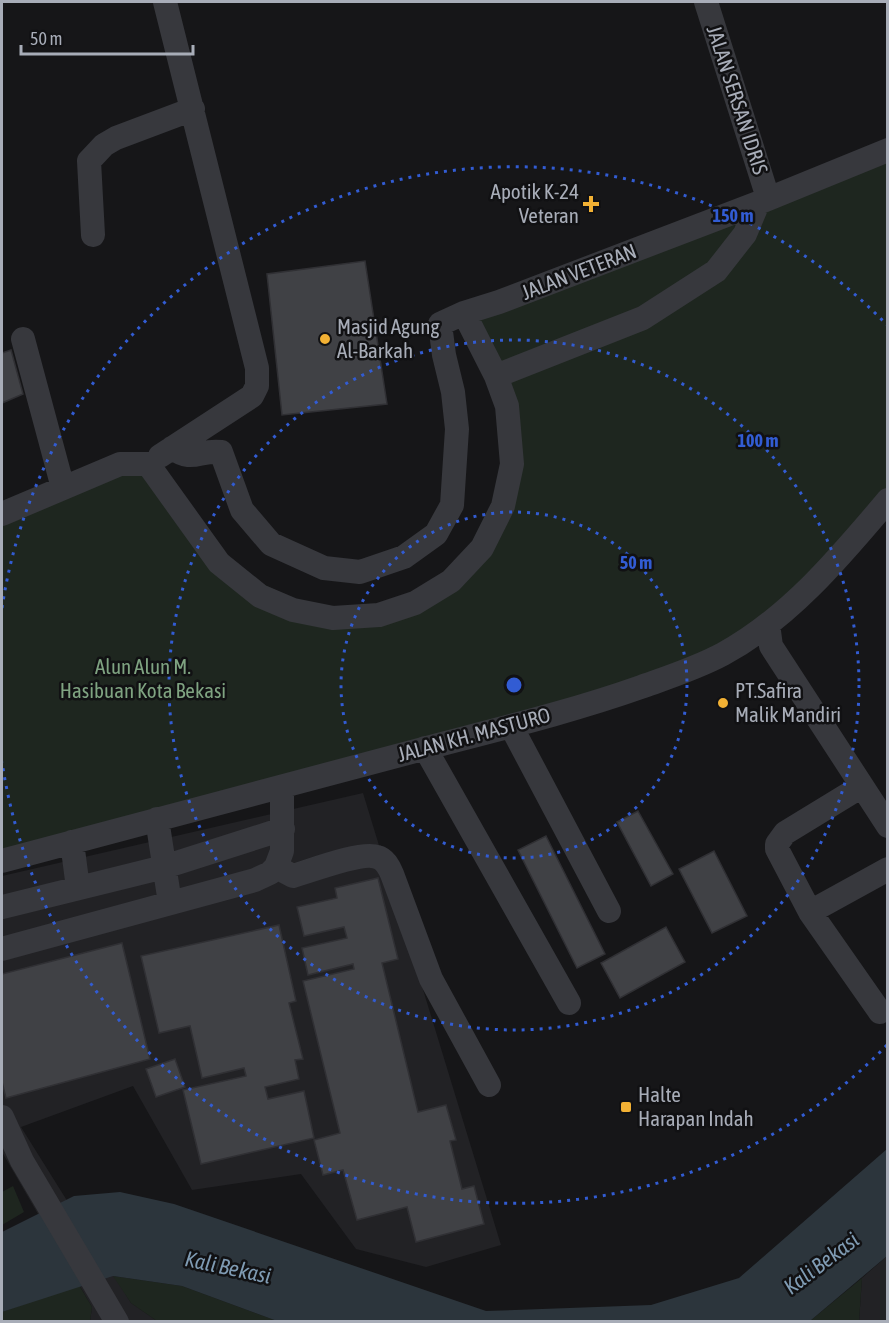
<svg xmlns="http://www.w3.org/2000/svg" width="889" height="1323" font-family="'Asap Condensed',sans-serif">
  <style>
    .built { fill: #222225 }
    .green { fill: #1e261f }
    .water { fill: #2c353c }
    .building { fill: #404145; stroke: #303034; stroke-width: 1.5 }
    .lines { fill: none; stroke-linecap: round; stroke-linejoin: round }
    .minor { stroke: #37383d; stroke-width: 24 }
    .ring { fill: none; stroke: #325cd3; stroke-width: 3; stroke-dasharray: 3 6 }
    .poi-dot { fill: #f2b134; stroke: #111113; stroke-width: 2 }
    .labels { text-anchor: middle; stroke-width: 5; stroke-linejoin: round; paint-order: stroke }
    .street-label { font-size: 21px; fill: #a8adb8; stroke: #111113 }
    .poi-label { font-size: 21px; fill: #a8adb8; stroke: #111113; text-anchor: start }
    .park-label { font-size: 21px; fill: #7fa381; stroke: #111113 }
    .water-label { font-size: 22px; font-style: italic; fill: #7f9bb3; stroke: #111113 }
    .centre { fill: #325cd3; stroke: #111113; stroke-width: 3 }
    .ring-label { font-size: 18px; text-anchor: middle; font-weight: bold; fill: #325cd3; stroke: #111113; stroke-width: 5; stroke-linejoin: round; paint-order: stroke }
  </style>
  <rect width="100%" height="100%" fill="#161618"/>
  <path class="built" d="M 363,793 L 501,1245 L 426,1267 L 356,1249 L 301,1174 L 192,1190 L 133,1086 L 21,1127 L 131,1303 L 157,1321 L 90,1321 L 92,1307 L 2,1152 L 2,876 Z
    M 887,1256 L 887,1321 L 859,1322 L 862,1278 Z"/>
  <path class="green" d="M 887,151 L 887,500 L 836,559 L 691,669 L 2,861 L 2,514 L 148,464 L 220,563 L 333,618 L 451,581 L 503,506 L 507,406 L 464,313 Z
    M 13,1186 L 24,1212 L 2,1225 L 2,1192 Z
    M 113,1276 L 182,1286 L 277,1321 L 157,1321 L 131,1303 Z
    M 862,1278 L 859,1321 L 810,1321 Z
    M 79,1285 L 92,1307 L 90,1321 L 2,1321 L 2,1312 Z"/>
  <path class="water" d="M 887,1149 L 887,1256 L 810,1321 L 277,1321 L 182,1286 L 113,1276 L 2,1312 L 2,1232 L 74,1196 L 120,1192 L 174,1204 L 486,1311 L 651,1305 L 739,1278 Z"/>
  <path class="building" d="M 365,261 L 387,404 L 282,415 L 267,274 Z
    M 11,350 L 23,394 L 2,403 L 2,353 Z
    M 638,811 L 673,874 L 651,886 L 617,822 Z
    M 546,836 L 605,954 L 577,968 L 518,850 Z
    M 714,851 L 747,916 L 712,933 L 679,869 Z
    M 378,878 L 398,959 L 382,963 L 418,1112 L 446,1105 L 456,1140 L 450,1141 L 462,1189 L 474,1186 L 484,1224 L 416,1242 L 407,1207 L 357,1220 L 343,1170 L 323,1175 L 314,1140 L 340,1133 L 303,981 L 354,969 L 353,964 L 308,975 L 302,948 L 347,938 L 344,927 L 304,936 L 297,907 L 337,898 L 335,888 Z
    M 279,925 L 296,1001 L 289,1003 L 303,1059 L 295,1060 L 299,1079 L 265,1087 L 268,1099 L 304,1091 L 314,1138 L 201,1164 L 183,1090 L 246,1076 L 244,1068 L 202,1078 L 190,1026 L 159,1033 L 141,956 Z
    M 666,927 L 685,962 L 620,998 L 601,963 Z
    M 122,943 L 150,1059 L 6,1098 L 2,1082 L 2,974 Z
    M 175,1059 L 185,1087 L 156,1097 L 146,1069 Z"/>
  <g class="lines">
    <path class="minor" d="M 706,2 L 768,198
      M 93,235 L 89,161 L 104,145 L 116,138 L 193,109
      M 23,339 L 63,488
      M 496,376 L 643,318 L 716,271 L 745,234 L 758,203
      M 172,448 C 193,463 200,449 221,452 L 242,510 L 271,544 L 324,568 L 360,572 L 404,557 L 436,534 L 452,505 L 457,429 L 453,392 L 444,355 L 440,324 L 464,313
      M 160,456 L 252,396 L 257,386 L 257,368 L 165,2
      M 2,514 L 120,464 L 148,464 L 219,563 L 260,596 L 293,610 L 333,618 L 379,615 L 415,603 L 451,581 L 482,548 L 503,506 L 512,464 L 507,406 L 496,376 L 464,313 L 499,302 L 758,203 L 888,150
      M 768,624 L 771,646 L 888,826
      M 511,726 L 609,911
      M 425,748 L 569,1003
      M 862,786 L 785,833 L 777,844 L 777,849 L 810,912 L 880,1012
      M 157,819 L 170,903
      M 72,842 L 78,888
      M 2,861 C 146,823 290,784 434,746 C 503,728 573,711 641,687 C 669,677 697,668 723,654 C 789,618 840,557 888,500
      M 276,867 L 293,876 C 310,871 362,851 377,857 C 385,859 389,867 392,874 L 431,979 L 489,1085
      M 2,907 L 164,867 L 283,829
      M 810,912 L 888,869
      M 2,949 L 255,880 L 270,873 L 276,867 L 282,851 L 282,787
      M 2,1117 L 22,1161 L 117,1322"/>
  </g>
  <g class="ring">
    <circle cx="514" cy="685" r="173"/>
    <circle cx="514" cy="685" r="345"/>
    <path d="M887 1045A518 518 0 0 1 2 762M2 608A518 518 0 0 1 887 325"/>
  </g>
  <g class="poi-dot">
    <path d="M588 195h6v6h6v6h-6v6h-6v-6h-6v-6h6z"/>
    <circle cx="325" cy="339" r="6"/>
    <circle cx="723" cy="703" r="6"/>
    <rect x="620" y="1101" width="12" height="12" rx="3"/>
  </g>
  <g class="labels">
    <g class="street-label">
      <text transform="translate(737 100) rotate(72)" y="7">JALAN SERSAN IDRIS</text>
      <text transform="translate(579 272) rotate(-21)" y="7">JALAN VETERAN</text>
      <text transform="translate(474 735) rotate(-15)" y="7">JALAN KH. MASTURO</text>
    </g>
    <g class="poi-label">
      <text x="579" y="199" text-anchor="end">Apotik K-24<tspan x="579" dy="24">Veteran</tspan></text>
      <text x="337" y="334">Masjid Agung<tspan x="337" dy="24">Al-Barkah</tspan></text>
      <text x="735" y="698">PT.Safira<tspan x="735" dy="24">Malik Mandiri</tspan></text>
      <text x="638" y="1102">Halte<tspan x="638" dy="24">Harapan Indah</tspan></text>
    </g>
    <g class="park-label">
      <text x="143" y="674">Alun Alun M.<tspan x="143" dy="24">Hasibuan Kota Bekasi</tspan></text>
    </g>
    <g class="water-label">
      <text transform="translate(821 1263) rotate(-37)" y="8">Kali Bekasi</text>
      <text transform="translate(228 1267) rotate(12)" y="8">Kali Bekasi</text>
    </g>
  </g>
  <circle cx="514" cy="685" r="9" class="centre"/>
  <g class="ring-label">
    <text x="733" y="222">150 m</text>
    <text x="758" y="447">100 m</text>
    <text x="636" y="569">50 m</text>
  </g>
  <rect width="889" height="1323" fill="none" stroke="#a8adb8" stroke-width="6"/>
  <path d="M21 45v9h172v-9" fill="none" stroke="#a8adb8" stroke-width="3"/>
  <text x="30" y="45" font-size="18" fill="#a8adb8" stroke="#111113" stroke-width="4.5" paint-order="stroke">50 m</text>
</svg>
